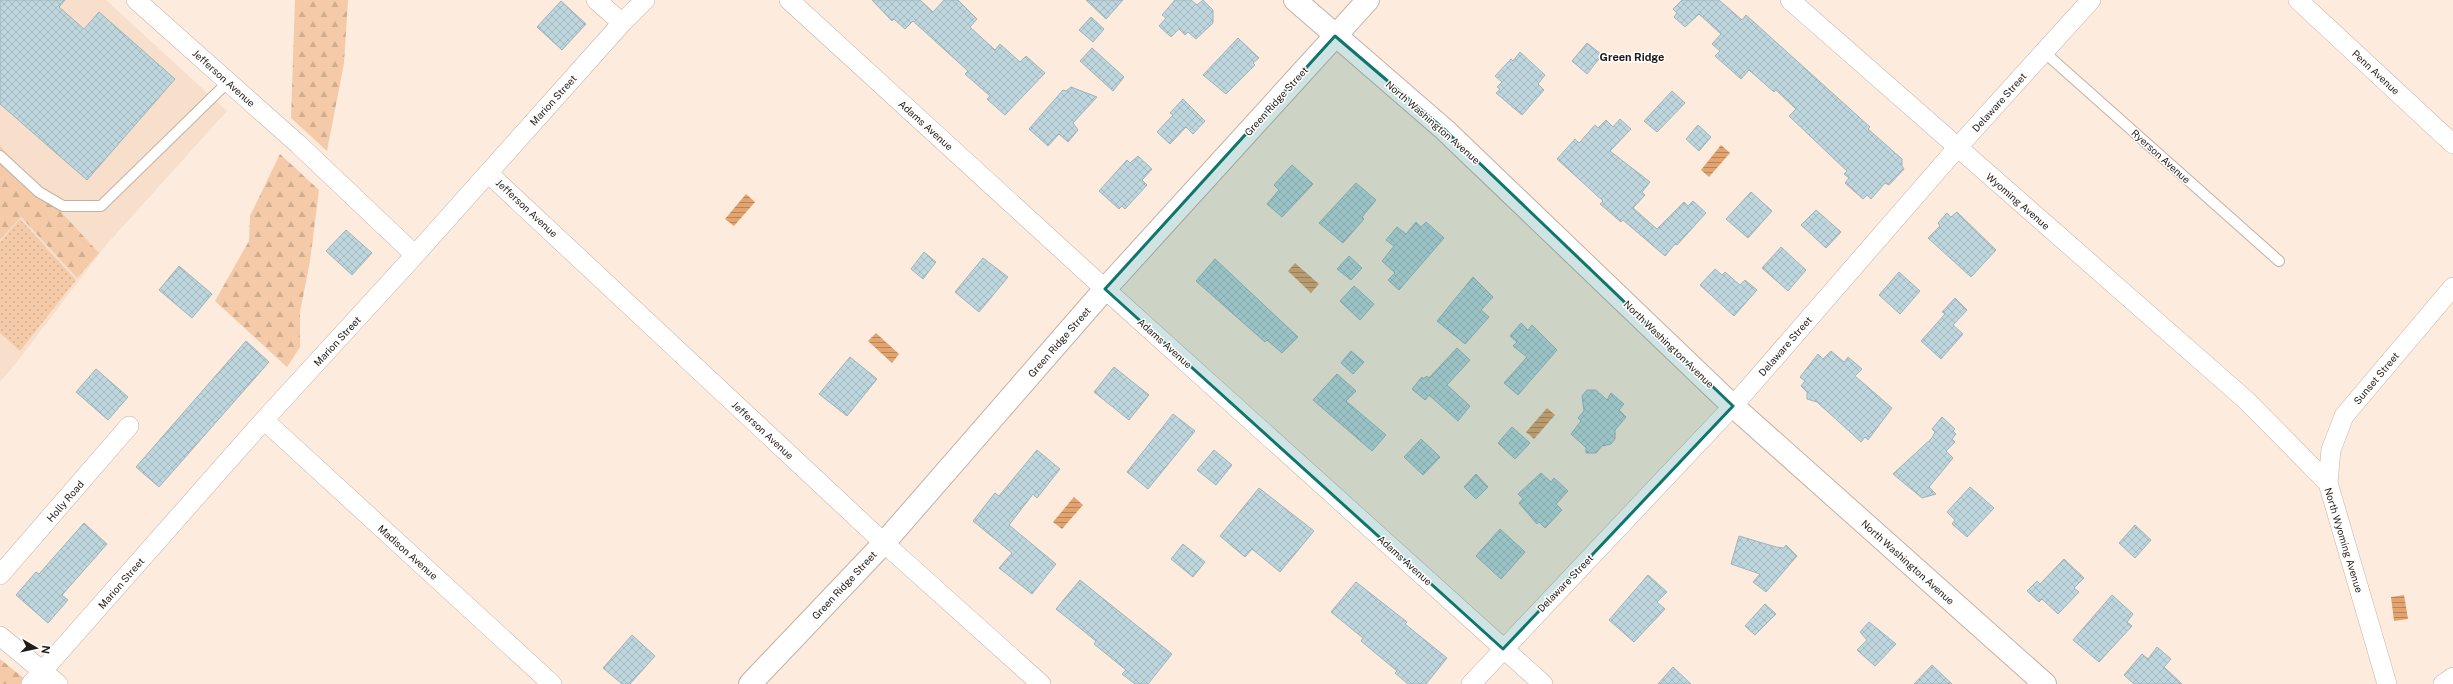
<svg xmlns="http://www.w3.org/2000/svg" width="2453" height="684" font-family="'Public Sans',sans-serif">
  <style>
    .built { fill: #f8dfcc }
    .grass { fill: url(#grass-dots) }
    .forest { fill: url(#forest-firs) }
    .water { fill: url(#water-rules) }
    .building { fill: url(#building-cross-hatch); stroke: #9db4bb }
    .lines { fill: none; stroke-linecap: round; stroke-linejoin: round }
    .service-casing { stroke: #c3b2a4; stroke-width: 12 }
    .minor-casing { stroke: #c3b2a4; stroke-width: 20 }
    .tertiary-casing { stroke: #c3b2a4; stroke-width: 24 }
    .primary-casing { stroke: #c3b2a4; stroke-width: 24 }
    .service { stroke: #fff; stroke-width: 10 }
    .minor { stroke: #fff; stroke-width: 19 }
    .tertiary { stroke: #fff; stroke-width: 22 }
    .primary { stroke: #fff; stroke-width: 22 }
    .marked { fill: #0f766e; fill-opacity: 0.2; stroke: #0f766e; stroke-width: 3; stroke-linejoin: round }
    .labels { text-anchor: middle; stroke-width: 3; stroke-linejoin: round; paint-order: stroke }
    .street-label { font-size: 10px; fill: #211a16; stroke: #fff }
    .neighbourhood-label { font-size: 11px; font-weight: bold; fill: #211a16; stroke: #fff }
  </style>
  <defs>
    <pattern id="grass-dots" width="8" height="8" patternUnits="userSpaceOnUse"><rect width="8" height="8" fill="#f4caa8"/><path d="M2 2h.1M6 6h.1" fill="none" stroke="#d1ad90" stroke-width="1.8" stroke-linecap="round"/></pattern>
    <pattern id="forest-firs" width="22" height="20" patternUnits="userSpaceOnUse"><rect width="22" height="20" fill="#f4caa8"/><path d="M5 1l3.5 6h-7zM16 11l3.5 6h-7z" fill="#d1ad90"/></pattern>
    <pattern id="water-rules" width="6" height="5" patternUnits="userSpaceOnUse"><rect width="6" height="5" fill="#e3a36e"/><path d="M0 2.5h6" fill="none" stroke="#b88459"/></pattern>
    <pattern id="building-cross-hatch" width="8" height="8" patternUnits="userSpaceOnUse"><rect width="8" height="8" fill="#bed6dd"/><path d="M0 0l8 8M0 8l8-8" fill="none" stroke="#a3b7bd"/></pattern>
  </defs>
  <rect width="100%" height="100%" fill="#fdebdd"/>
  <path class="built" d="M 0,0 L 106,0 L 227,111 L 106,245 L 17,362 L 0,382 L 0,333 L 20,351 L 20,219 L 0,242 L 0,240 L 21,217 L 77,278 L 40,191 L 0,146 Z"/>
  <path class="grass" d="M 20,219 L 76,280 L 20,351 L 0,333 L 0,242 Z"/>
  <path class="forest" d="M 295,0 L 348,0 L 344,63 L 327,151 L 291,118 Z
    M 0,146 L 99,253 L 77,278 L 21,217 L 0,240 Z
    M 280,154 L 319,190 L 310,261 L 300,312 L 300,347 L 287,367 L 215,301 L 249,241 L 250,216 Z
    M 0,659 L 26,680 L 23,684 L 0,684 Z"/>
  <path class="water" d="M 1721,145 L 1730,153 L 1709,177 L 1701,170 Z
    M 746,194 L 755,202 L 734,226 L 725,219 Z
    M 1295,263 L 1319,284 L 1311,293 L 1288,271 Z
    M 876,333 L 899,354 L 892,363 L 868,341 Z
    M 1547,408 L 1555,415 L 1534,439 L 1526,432 Z
    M 1074,497 L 1083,505 L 1062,529 L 1053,522 Z
    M 2404,595 L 2408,619 L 2394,621 L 2391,597 Z"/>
  <path class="building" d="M 0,0 L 65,0 L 59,7 L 84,29 L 99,12 L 175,79 L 87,180 L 0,104 Z
    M 872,0 L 920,0 L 933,12 L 944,0 L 958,0 L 977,19 L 970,27 L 995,50 L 1000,44 L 1020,62 L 1026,56 L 1045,73 L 1005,115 L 987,99 L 990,96 L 965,74 L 968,71 L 913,21 L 905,29 L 894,19 L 892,21 Z
    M 1086,0 L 1123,0 L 1106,19 Z
    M 1175,0 L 1191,0 L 1197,5 L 1203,0 L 1213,10 L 1213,23 L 1196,39 L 1188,32 L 1185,35 L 1179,29 L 1171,37 L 1159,26 L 1166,18 L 1162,15 Z
    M 1682,0 L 1719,0 L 1742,20 L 1746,15 L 1870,127 L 1868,129 L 1902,159 L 1902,166 L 1904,169 L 1889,185 L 1885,183 L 1871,199 L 1867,195 L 1863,199 L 1845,183 L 1849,178 L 1844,174 L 1847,171 L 1789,116 L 1796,109 L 1776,90 L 1774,92 L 1749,70 L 1741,79 L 1715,56 L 1720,51 L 1712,44 L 1721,34 L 1699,14 L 1685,27 L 1674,17 L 1677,13 L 1673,9 Z
    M 561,1 L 586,24 L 562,50 L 537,27 Z
    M 1091,17 L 1104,29 L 1093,42 L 1079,30 Z
    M 1238,38 L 1259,58 L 1253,63 L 1255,65 L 1226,94 L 1203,75 Z
    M 1587,43 L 1602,55 L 1587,74 L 1572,61 Z
    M 1092,48 L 1124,77 L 1113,91 L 1080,61 Z
    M 1520,52 L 1545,75 L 1538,84 L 1544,90 L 1522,115 L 1496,93 L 1500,89 L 1497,87 L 1502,82 L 1495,76 L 1511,59 L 1513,61 Z
    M 1071,87 L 1097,97 L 1073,123 L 1078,130 L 1068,142 L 1059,134 L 1048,146 L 1029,129 L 1063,90 L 1066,91 Z
    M 1672,91 L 1685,103 L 1657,132 L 1644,121 Z
    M 1183,99 L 1205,121 L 1193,134 L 1186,127 L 1170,144 L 1157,132 L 1173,115 L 1170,113 Z
    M 1620,119 L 1631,129 L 1610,151 L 1650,182 L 1642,192 L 1645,195 L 1633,208 L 1657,229 L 1684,202 L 1688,206 L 1693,201 L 1706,213 L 1677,245 L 1675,244 L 1665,256 L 1623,220 L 1621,222 L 1600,204 L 1603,201 L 1557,159 L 1575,139 L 1579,143 L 1595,125 L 1598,128 L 1606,120 L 1613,127 Z
    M 1698,125 L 1711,137 L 1699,151 L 1686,139 Z
    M 1138,156 L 1152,169 L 1142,180 L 1147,185 L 1125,209 L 1122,206 L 1119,209 L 1099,191 L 1127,160 L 1130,163 Z
    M 1292,165 L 1313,184 L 1282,217 L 1267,204 L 1279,190 L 1274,185 Z
    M 1356,183 L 1376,200 L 1362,217 L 1364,219 L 1343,243 L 1319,223 Z
    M 1751,192 L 1772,211 L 1748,238 L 1726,219 Z
    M 1816,210 L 1841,232 L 1826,248 L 1801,225 Z
    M 1957,212 L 1996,250 L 1971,277 L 1928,238 L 1940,226 L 1938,223 L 1947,213 L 1951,217 Z
    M 1416,222 L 1421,227 L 1426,222 L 1444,238 L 1399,290 L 1388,280 L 1395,273 L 1382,261 L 1394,246 L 1386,240 L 1397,227 L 1406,234 Z
    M 346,230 L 372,253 L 352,275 L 326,251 Z
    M 1781,247 L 1806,270 L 1788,291 L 1762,268 Z
    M 924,252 L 936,262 L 923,279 L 911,269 Z
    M 1349,256 L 1362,268 L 1351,280 L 1337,269 Z
    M 983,258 L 1008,277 L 979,312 L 955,292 Z
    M 1215,259 L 1298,337 L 1282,353 L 1267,340 L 1265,342 L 1196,281 Z
    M 179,266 L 212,294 L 192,318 L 159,290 Z
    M 1715,269 L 1722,275 L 1725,272 L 1740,285 L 1745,280 L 1757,290 L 1734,316 L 1700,285 Z
    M 1899,272 L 1920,291 L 1900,314 L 1879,295 Z
    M 1473,277 L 1493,297 L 1481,310 L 1489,317 L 1465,344 L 1437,321 Z
    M 1354,286 L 1374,304 L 1360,320 L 1340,301 Z
    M 1955,298 L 1967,310 L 1953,325 L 1963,334 L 1941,359 L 1921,341 L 1945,314 L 1942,312 Z
    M 1521,323 L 1528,330 L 1532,325 L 1557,350 L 1518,395 L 1504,383 L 1527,357 L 1513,346 L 1517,342 L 1510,336 Z
    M 246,341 L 269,362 L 159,487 L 136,467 Z
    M 1457,348 L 1470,360 L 1447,385 L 1470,406 L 1458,421 L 1429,395 L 1425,400 L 1412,389 L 1422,377 L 1423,379 L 1427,376 L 1429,378 Z
    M 1351,351 L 1364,362 L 1353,374 L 1341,363 Z
    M 1831,351 L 1844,362 L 1848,357 L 1862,369 L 1855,376 L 1892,408 L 1868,440 L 1865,437 L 1861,442 L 1817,402 L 1807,399 L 1807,392 L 1801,386 L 1805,381 L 1800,377 L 1818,354 L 1823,359 Z
    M 850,357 L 877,379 L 847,416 L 819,394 Z
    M 1114,367 L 1149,395 L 1129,420 L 1094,392 Z
    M 96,369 L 128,397 L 108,420 L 76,392 Z
    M 1337,374 L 1356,391 L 1346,401 L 1386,435 L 1372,451 L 1313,400 Z
    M 1587,390 L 1596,390 L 1607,400 L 1611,393 L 1624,404 L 1619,410 L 1626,417 L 1615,430 L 1615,439 L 1611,444 L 1602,446 L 1596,453 L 1586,453 L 1586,448 L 1581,443 L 1571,434 L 1581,421 L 1578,418 L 1584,411 L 1582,396 Z
    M 1173,414 L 1195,431 L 1148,489 L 1127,472 Z
    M 1942,417 L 1955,429 L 1953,431 L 1956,434 L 1952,439 L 1955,442 L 1946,451 L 1953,458 L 1929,487 L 1936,494 L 1922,498 L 1893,474 L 1932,438 L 1935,432 L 1932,429 Z
    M 1512,427 L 1530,443 L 1515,459 L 1498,443 Z
    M 1421,439 L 1440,457 L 1423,475 L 1404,457 Z
    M 1037,450 L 1060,469 L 1037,498 L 1033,494 L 1009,525 L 1056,564 L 1032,594 L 999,568 L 1012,553 L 973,521 L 995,493 L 999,496 Z
    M 1214,450 L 1232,465 L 1216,485 L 1197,470 Z
    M 1541,473 L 1551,482 L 1554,478 L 1568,491 L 1556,504 L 1562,510 L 1545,528 L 1539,522 L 1537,524 L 1519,503 L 1523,499 L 1518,494 Z
    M 1476,474 L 1488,487 L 1476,499 L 1464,487 Z
    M 1970,487 L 1994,508 L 1967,537 L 1952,524 L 1955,520 L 1947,512 Z
    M 1259,488 L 1314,531 L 1280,572 L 1252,549 L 1245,557 L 1220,536 Z
    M 84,523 L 107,544 L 62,595 L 68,600 L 48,623 L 16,595 L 36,572 L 39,574 Z
    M 2135,525 L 2151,540 L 2135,558 L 2119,543 Z
    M 1500,529 L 1525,552 L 1501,579 L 1476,556 Z
    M 1739,536 L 1776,547 L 1784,548 L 1786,545 L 1797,556 L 1766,592 L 1753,582 L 1760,574 L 1731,564 Z
    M 1183,544 L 1205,562 L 1193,577 L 1171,559 Z
    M 2064,559 L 2084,578 L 2074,588 L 2079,592 L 2058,614 L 2042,599 L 2039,602 L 2027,591 L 2037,581 L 2040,584 Z
    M 1648,575 L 1667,592 L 1657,602 L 1665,609 L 1634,642 L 1609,620 Z
    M 1080,580 L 1172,654 L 1148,684 L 1135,684 L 1122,674 L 1126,670 L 1094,644 L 1096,641 L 1056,609 Z
    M 1356,582 L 1407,622 L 1405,624 L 1447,658 L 1426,684 L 1408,684 L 1395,673 L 1397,671 L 1361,641 L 1363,638 L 1331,612 Z
    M 2112,595 L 2133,614 L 2127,622 L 2132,626 L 2099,662 L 2073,640 Z
    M 1765,604 L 1776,614 L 1755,635 L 1745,626 Z
    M 1869,622 L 1896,644 L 1875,666 L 1857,650 L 1867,640 L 1860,632 Z
    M 632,635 L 655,656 L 630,684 L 622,684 L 603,668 Z
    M 2157,647 L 2171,659 L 2164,667 L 2182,684 L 2134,684 L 2124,675 L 2142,654 L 2148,659 Z
    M 1932,665 L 1952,684 L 1914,684 Z
    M 1673,667 L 1691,684 L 1658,684 Z"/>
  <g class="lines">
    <g class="service-casing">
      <path id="service" d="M 2044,52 L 2279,261
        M 0,156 L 39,192 L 63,206 L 101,206 L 228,82"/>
    </g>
    <g class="minor-casing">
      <path id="minor" d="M 136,0 L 298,144 L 415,255
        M 596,0 L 622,23
        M 789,0 L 1105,289 L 1543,684
        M 1790,0 L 2247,401 L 2328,483 L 2387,684
        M 2298,0 L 2453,144
        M 488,173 L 884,543 L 1041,684
        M 264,420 L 552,684
        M 2328,483 L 2331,450 L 2344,416 L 2453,287
        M 0,575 L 129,426
        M 0,636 L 58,684
        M 31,684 L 264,420 L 415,255 L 622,23 L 645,0
        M 1471,684 L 1733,406 L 1957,148 L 2091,0
        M 2443,684 L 2453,677"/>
    </g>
    <g class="tertiary-casing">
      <path id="tertiary" d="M 1295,0 L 1445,130 L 1733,406 L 2045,684"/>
    </g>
    <g class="primary-casing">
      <path id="primary" d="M 750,684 L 884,543 L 1105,289 L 1368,0"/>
    </g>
    <use href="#service" class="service"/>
    <use href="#minor" class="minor"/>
    <use href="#tertiary" class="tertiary"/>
    <use href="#primary" class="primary"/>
  </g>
  <path class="marked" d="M 1335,36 L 1445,130 L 1733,406 L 1503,649 L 1105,289 Z"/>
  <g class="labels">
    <g class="street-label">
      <text transform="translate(2376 72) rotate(43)" y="4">Penn Avenue</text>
      <text transform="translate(224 78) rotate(42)" y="4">Jefferson Avenue</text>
      <text transform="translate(553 100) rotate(-48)" y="4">Marion Street</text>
      <text transform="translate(1276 101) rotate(-48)" y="4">Green Ridge Street</text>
      <text transform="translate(1999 102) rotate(-48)" y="4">Delaware Street</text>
      <text transform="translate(1433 122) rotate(41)" y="4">North Washington Avenue</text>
      <text transform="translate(926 125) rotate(42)" y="4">Adams Avenue</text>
      <text transform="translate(2161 156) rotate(42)" y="4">Ryerson Avenue</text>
      <text transform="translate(2018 201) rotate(41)" y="4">Wyoming Avenue</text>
      <text transform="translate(527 208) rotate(43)" y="4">Jefferson Avenue</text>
      <text transform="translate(337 341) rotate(-47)" y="4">Marion Street</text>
      <text transform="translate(1059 342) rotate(-49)" y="4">Green Ridge Street</text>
      <text transform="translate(1165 343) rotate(42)" y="4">Adams Avenue</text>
      <text transform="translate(1669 344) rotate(44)" y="4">North Washington Avenue</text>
      <text transform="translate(1785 346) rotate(-49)" y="4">Delaware Street</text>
      <text transform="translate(2376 378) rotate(-50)" y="4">Sunset Street</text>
      <text transform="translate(763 430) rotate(43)" y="4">Jefferson Avenue</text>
      <text transform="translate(65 501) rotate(-49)" y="4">Holly Road</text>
      <text transform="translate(2344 540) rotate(73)" y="4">North Wyoming Avenue</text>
      <text transform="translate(408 552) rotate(42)" y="4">Madison Avenue</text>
      <text transform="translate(1405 560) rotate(42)" y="4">Adams Avenue</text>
      <text transform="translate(1908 562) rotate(42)" y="4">North Washington Avenue</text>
      <text transform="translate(121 583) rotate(-49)" y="4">Marion Street</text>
      <text transform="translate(1565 583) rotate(-46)" y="4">Delaware Street</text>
      <text transform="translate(844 585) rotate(-47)" y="4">Green Ridge Street</text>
    </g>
    <g class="neighbourhood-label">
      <text x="1632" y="61">Green Ridge</text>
    </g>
  </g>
  <g transform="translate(36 648) rotate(99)" stroke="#ffffff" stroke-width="3" paint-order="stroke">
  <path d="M0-3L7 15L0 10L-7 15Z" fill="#211a16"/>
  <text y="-6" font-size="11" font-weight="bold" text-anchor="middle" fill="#211a16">N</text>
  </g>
</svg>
